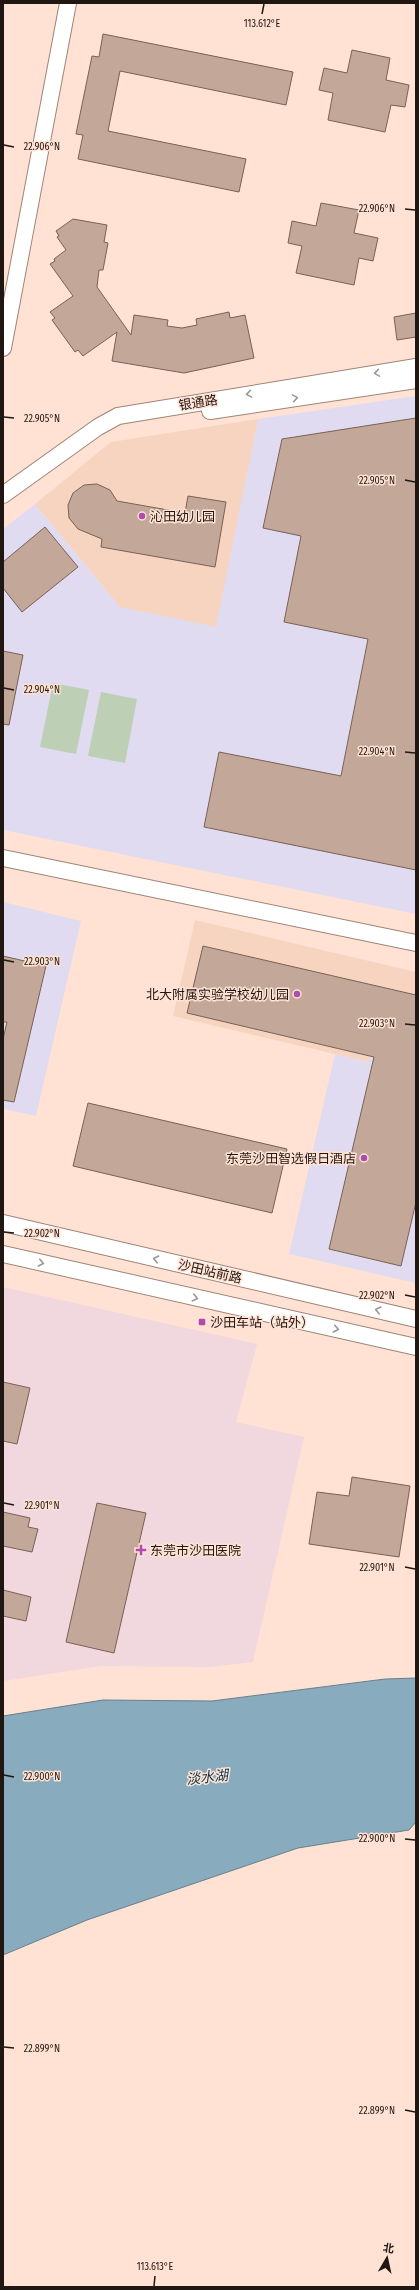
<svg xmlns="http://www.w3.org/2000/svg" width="419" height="2290" font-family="'Fira Sans Condensed','Noto Sans SC',sans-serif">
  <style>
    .commercial { fill: #e0dbf1 }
    .built { fill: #f7d4c0 }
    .medical { fill: #f1d7de }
    .green { fill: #bdcfb5 }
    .water { fill: #88abbd; stroke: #697f8a }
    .building { fill: #c3a89a; stroke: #796154 }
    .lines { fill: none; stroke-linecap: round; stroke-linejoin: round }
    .minor-casing { stroke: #9f8577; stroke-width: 18 }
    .minor { stroke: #fff; stroke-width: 16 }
    .oneway { stroke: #9b9794 }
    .ticks { fill: none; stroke: #211712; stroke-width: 1.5 }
    .poi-dot { fill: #ae4ab0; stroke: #ffe2d3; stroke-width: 1.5 }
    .labels { text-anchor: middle; stroke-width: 3; stroke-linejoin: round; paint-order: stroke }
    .street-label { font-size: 13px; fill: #211712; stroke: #ffe2d3 }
    .poi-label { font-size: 13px; fill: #211712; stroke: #ffe2d3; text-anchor: start }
    .water-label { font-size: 14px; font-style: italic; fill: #04384c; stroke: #ffe2d3 }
    .ticks-label { font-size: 10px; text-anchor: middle; fill: #211712; stroke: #ffe2d3; stroke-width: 3; stroke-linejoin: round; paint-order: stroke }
  </style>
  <rect width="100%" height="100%" fill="#ffe2d3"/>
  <path class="commercial" d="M 416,396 L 416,914 L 3,830 L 3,529 L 35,504 L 120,607 L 215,626 L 258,419 Z
    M 3,902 L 81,921 L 36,1116 L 3,1109 Z
    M 374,1041 L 416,1051 L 416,1283 L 289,1254 L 335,1054 L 369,1062 Z"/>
  <path class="built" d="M 258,419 L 216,627 L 120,607 L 35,504 L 111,442 Z
    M 195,920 L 416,972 L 416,1051 L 374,1041 L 369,1062 L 173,1016 Z"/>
  <path class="medical" d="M 3,1287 L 257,1344 L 236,1422 L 304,1437 L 253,1662 L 209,1667 L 101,1666 L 3,1681 Z"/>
  <path class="green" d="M 53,683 L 89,690 L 76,754 L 40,747 Z
    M 101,692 L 137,699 L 125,763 L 88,756 Z"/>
  <path class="water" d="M 416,1678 L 416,1822 L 409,1830 L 298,1848 L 87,1920 L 3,1955 L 3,1716 L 103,1700 L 212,1701 L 385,1679 Z"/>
  <path class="building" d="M 103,34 L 293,72 L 286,105 L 120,71 L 108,131 L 246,159 L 239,192 L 78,159 L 83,135 L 76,134 L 92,56 L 99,57 Z
    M 352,50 L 390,58 L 386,80 L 409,85 L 405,107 L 391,105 L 385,132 L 328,120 L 333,93 L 319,90 L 324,68 L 347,73 Z
    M 321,203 L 359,210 L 354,233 L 378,238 L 373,261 L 359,258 L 354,285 L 296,273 L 302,246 L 288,243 L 292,221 L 316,226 Z
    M 73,219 L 107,225 L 104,242 L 108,243 L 103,270 L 99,270 L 97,287 L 131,335 L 134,315 L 168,320 L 167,326 L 182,328 L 197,325 L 196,319 L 229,312 L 230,318 L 245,315 L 254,358 L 184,373 L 112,361 L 117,332 L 83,356 L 78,350 L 75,352 L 52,320 L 55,318 L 50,312 L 73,296 L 50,264 L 55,261 L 54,259 L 66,250 L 57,237 L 59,236 L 56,231 Z
    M 416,313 L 416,337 L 397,340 L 394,317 Z
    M 416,418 L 416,870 L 204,827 L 219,752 L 341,776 L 368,639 L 284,622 L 301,536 L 263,528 L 282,439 Z
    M 97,484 L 110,490 L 117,501 L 185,513 L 188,496 L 226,502 L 215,567 L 101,547 L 102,539 L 78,529 L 69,518 L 68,505 L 73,493 L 84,485 Z
    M 45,527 L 78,567 L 22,612 L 3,588 L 3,562 Z
    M 3,651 L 23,655 L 9,725 L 3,724 Z
    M 203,946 L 416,995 L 416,1202 L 401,1266 L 329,1249 L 374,1057 L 187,1013 Z
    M 3,956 L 46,966 L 14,1102 L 3,1100 L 3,1039 L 7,1022 L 3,1022 Z
    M 88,1103 L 287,1149 L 272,1213 L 73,1166 Z
    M 3,1382 L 30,1388 L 17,1444 L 3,1441 Z
    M 352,1477 L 410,1486 L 399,1557 L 309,1544 L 317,1492 L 349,1496 Z
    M 97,1503 L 146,1513 L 114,1653 L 66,1642 Z
    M 3,1512 L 30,1518 L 28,1527 L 38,1529 L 32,1552 L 3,1546 Z
    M 3,1590 L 31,1597 L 26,1621 L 3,1616 Z"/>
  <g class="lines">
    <g class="minor-casing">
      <path id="minor" d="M 3,348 L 68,3
        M 210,411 L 416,380
        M 3,495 L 98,427 L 118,416 L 416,367
        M 3,858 L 416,943
        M 3,1223 L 416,1319
        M 3,1254 L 416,1347"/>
    </g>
    <use href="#minor" class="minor"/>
  </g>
  <defs><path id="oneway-chevron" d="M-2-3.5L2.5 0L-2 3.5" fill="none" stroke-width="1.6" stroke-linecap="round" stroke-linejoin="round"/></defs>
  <g class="oneway">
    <use href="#oneway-chevron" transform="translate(377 373) rotate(171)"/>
    <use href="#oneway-chevron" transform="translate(249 394) rotate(171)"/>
    <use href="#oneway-chevron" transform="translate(295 398) rotate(-9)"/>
    <use href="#oneway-chevron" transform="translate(156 1259) rotate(-167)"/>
    <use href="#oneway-chevron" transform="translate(41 1263) rotate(13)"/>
    <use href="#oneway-chevron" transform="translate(195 1298) rotate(13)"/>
    <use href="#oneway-chevron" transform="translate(378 1310) rotate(-167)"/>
    <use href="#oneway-chevron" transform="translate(336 1329) rotate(13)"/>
  </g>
  <path class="ticks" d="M 262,14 L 264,4M 4,145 L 14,147M 405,209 L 415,210M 4,417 L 14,418M 405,480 L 415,482M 4,688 L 14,690M 405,752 L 415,753M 4,960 L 14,962M 405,1024 L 415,1025M 4,1232 L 14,1233M 405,1295 L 415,1297M 4,1503 L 14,1505M 405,1567 L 415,1569M 4,1775 L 14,1777M 405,1839 L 415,1840M 4,2047 L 14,2048M 405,2110 L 415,2112M 154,2286 L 155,2276"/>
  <g class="poi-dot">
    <circle cx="142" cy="516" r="4"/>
    <circle cx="297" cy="994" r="4"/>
    <circle cx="364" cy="1158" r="4"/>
    <rect x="198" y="1318" width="8" height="8" rx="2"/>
    <path d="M139 1544h4v4h4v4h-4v4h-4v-4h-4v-4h4z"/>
  </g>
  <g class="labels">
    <g class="street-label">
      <text transform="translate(198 402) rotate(-9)" y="5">银通路</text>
      <text transform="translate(210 1271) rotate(13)" y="5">沙田站前路</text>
    </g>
    <g class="poi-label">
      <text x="150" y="521">沁田幼儿园</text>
      <text x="289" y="999" text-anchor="end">北大附属实验学校幼儿园</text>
      <text x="356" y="1163" text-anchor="end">东莞沙田智选假日酒店</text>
      <text x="210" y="1327">沙田车站（站外）</text>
      <text x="150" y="1555">东莞市沙田医院</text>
    </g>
    <g class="water-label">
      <text transform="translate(207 1777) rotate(-6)" y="5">淡水湖</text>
    </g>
  </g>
  <g class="ticks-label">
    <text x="262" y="27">113.612°E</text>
    <text x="42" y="150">22.906°N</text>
    <text x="377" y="212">22.906°N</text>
    <text x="42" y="422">22.905°N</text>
    <text x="377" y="484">22.905°N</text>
    <text x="42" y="693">22.904°N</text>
    <text x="377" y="755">22.904°N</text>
    <text x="42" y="965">22.903°N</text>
    <text x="377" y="1027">22.903°N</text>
    <text x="42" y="1237">22.902°N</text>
    <text x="377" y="1299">22.902°N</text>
    <text x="42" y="1509">22.901°N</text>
    <text x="377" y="1571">22.901°N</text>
    <text x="42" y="1780">22.900°N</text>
    <text x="377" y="1842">22.900°N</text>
    <text x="42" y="2052">22.899°N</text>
    <text x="377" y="2114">22.899°N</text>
    <text x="155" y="2270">113.613°E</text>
  </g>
  <rect width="419" height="2290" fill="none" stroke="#211712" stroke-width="8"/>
  <g transform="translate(387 2258) rotate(9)" stroke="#ffe2d3" stroke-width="3" paint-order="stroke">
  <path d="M0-3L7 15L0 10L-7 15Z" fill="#211712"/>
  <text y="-6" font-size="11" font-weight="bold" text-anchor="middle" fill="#211712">北</text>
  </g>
</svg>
